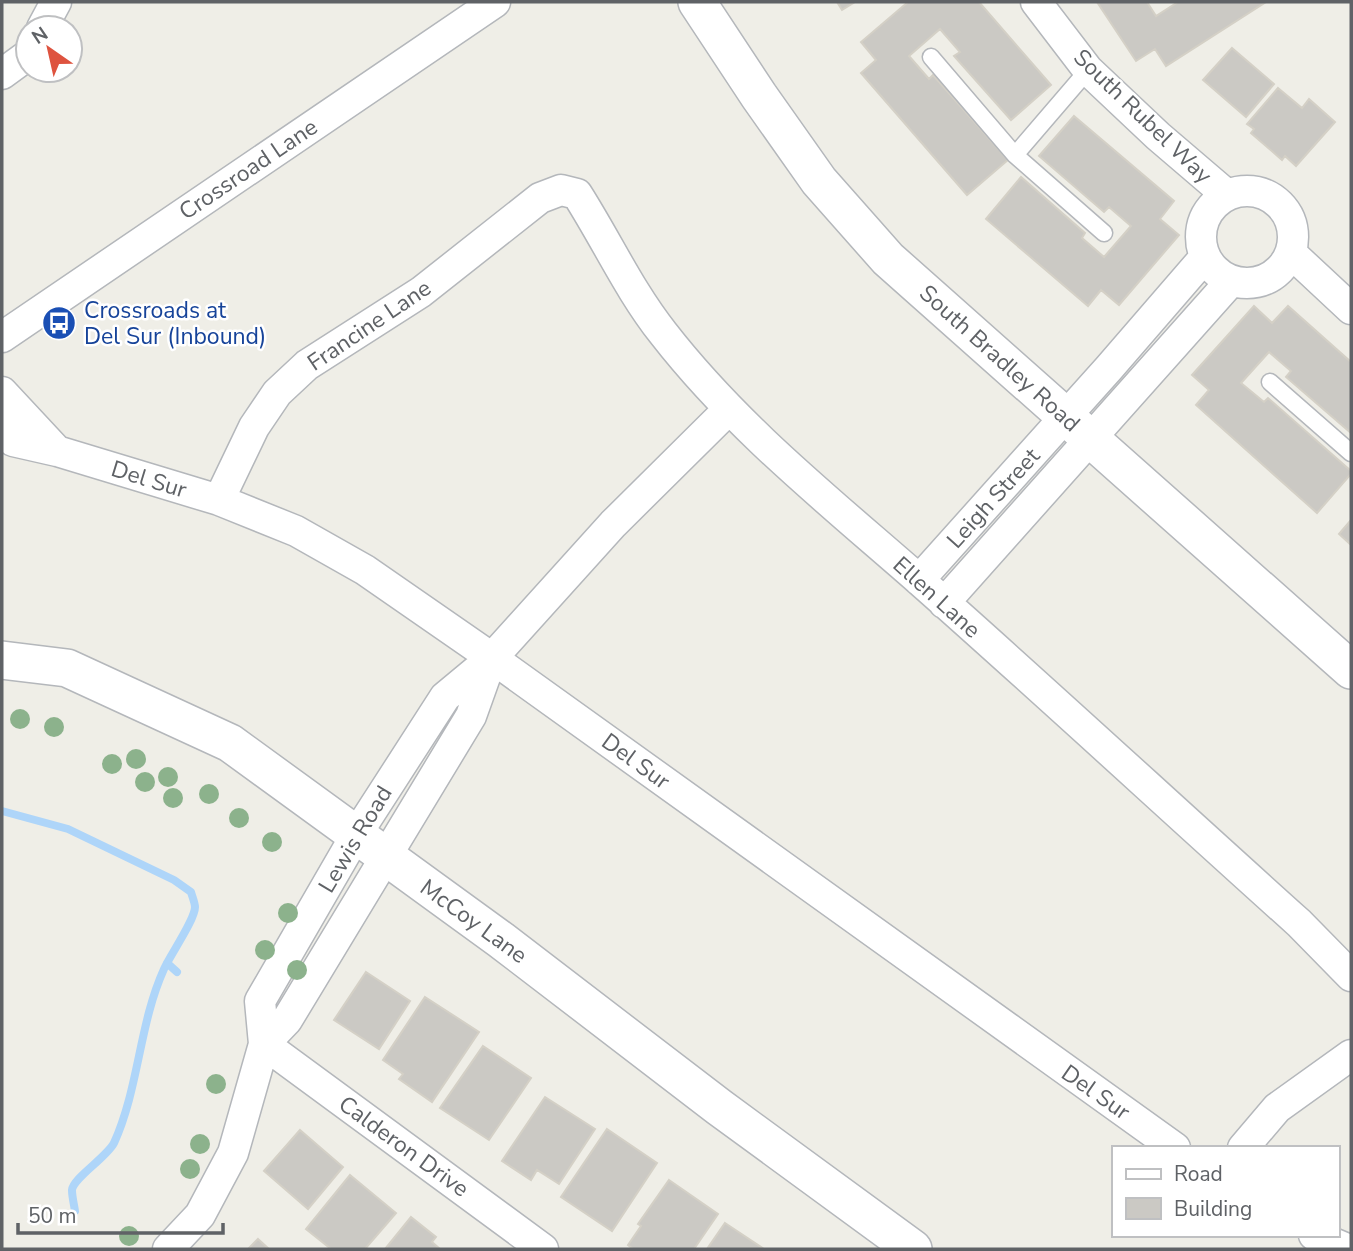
<svg xmlns="http://www.w3.org/2000/svg" width="1353" height="1251" font-family="'Nunito Sans',sans-serif">
  <style>
    .lines { fill: none; stroke-linecap: round; stroke-linejoin: round }
    .stream { stroke: #aed5f9; stroke-width: 8 }
    .building { fill: #cbc9c4; stroke: #d4d0c6; stroke-width: 2 }
    .service-casing { stroke: #b4b7bb; stroke-width: 19 }
    .minor-casing { stroke: #b4b7bb; stroke-width: 33 }
    .tertiary-casing { stroke: #b4b7bb; stroke-width: 40 }
    .service { stroke: #fff; stroke-width: 16 }
    .minor { stroke: #fff; stroke-width: 30 }
    .tertiary { stroke: #fff; stroke-width: 37 }
    .tree { fill: #8cb28c }
    .labels { text-anchor: middle; stroke-width: 5; stroke-linejoin: round; paint-order: stroke }
    .street-label { font-size: 23px; fill: #5f6266; stroke: #fff }
    .transit-label { font-size: 23px; fill: #164399; stroke: #fff; text-anchor: start }
  </style>
  <rect width="100%" height="100%" fill="#efeee7"/>
  <g class="lines">
    <path class="stream" d="M 2,811 L 68,829 L 174,880 L 191,892 C 192,896 195,903 195,907 C 195,920 170,955 164,969 C 139,1024 139,1088 114,1143 C 106,1158 73,1178 72,1190 C 72,1197 74,1204 75,1211
      M 167,963 L 177,972"/>
  </g>
  <path class="building" d="M 837,2 L 855,2 L 842,10 Z
    M 908,2 L 979,2 L 1051,85 L 1011,120 L 954,56 L 960,52 L 940,29 L 909,56 L 929,79 L 933,75 L 1008,160 L 967,195 L 861,73 L 876,60 L 861,42 Z
    M 1097,2 L 1147,2 L 1156,16 L 1178,2 L 1266,2 L 1166,66 L 1155,49 L 1136,61 Z
    M 1232,48 L 1274,84 L 1246,117 L 1203,80 Z
    M 1278,88 L 1302,108 L 1309,99 L 1335,122 L 1296,166 L 1285,156 L 1282,160 L 1251,133 L 1254,129 L 1247,124 Z
    M 1074,116 L 1174,201 L 1160,219 L 1179,235 L 1119,305 L 1101,290 L 1088,306 L 986,219 L 1021,177 L 1085,233 L 1082,238 L 1104,257 L 1131,226 L 1109,207 L 1104,212 L 1039,156 Z
    M 1254,306 L 1272,323 L 1288,306 L 1351,362 L 1351,433 L 1286,377 L 1291,371 L 1269,352 L 1241,383 L 1264,402 L 1268,398 L 1351,471 L 1351,474 L 1317,513 L 1196,405 L 1209,390 L 1192,375 Z
    M 1351,520 L 1351,545 L 1339,534 Z
    M 366,972 L 410,1001 L 379,1049 L 334,1020 Z
    M 425,997 L 479,1032 L 432,1102 L 399,1079 L 403,1074 L 383,1060 Z
    M 483,1046 L 531,1078 L 489,1140 L 440,1108 Z
    M 545,1097 L 595,1129 L 559,1184 L 537,1170 L 531,1180 L 502,1161 Z
    M 607,1129 L 657,1163 L 612,1231 L 561,1197 Z
    M 300,1130 L 343,1167 L 308,1209 L 264,1171 Z
    M 350,1175 L 396,1213 L 365,1249 L 331,1249 L 306,1229 Z
    M 669,1180 L 718,1214 L 694,1249 L 633,1249 L 628,1245 L 641,1226 L 638,1224 Z
    M 411,1217 L 436,1237 L 432,1242 L 440,1249 L 385,1249 Z
    M 725,1223 L 764,1249 L 707,1249 Z
    M 258,1239 L 269,1249 L 248,1249 Z"/>
  <g class="lines">
    <g class="service-casing">
      <path id="service" d="M 931,57 L 1015,155 L 1104,233
        M 1015,155 L 1088,70
        M 1270,382 L 1351,453"/>
    </g>
    <g class="minor-casing">
      <path id="minor" d="M 1036,2 L 1088,70 L 1158,136 L 1227,195
        M 42,28 L 56,2
        M 2,74 L 28,55
        M1201 237a46 46 0 1 1 92 0a46 46 0 1 1-92 0Z
        M 1291,253 L 1351,309
        M 2,337 L 495,2
        M 2,392 L 57,451
        M 2,429 L 13,441 L 57,451 L 219,500 L 296,531 L 365,570 L 492,658 L 1175,1148
        M 219,500 L 254,427 L 277,393 L 307,365 L 421,292 L 540,198 L 561,190 L 577,194 C 607,241 629,290 663,333 C 736,427 829,501 918,579 C 1046,692 1172,809 1299,923 L 1351,976
        M 919,580 L 1109,368 L 1205,257
        M 944,603 L 1231,281
        M 264,1044 L 287,1020 L 471,716 L 491,660
        M 264,1044 L 543,1249
        M 1243,1148 L 1277,1108 L 1351,1055
        M 1314,1235 L 1347,1249
        M 168,1249 L 200,1215 L 233,1153 L 264,1044 L 260,1001 L 356,835 L 445,697 L 492,658 L 613,524 L 728,410"/>
    </g>
    <g class="tertiary-casing">
      <path id="tertiary" d="M 697,2 L 759,96 L 819,181 L 888,259 L 1351,670
        M 2,660 L 67,668 L 230,743 L 501,940 L 719,1107 L 913,1249"/>
    </g>
    <use href="#service" class="service"/>
    <use href="#minor" class="minor"/>
    <use href="#tertiary" class="tertiary"/>
  </g>
  <g class="tree">
    <circle cx="20" cy="719" r="10"/>
    <circle cx="54" cy="727" r="10"/>
    <circle cx="136" cy="759" r="10"/>
    <circle cx="112" cy="764" r="10"/>
    <circle cx="168" cy="777" r="10"/>
    <circle cx="145" cy="782" r="10"/>
    <circle cx="209" cy="794" r="10"/>
    <circle cx="173" cy="798" r="10"/>
    <circle cx="239" cy="818" r="10"/>
    <circle cx="272" cy="842" r="10"/>
    <circle cx="288" cy="913" r="10"/>
    <circle cx="265" cy="950" r="10"/>
    <circle cx="297" cy="970" r="10"/>
    <circle cx="216" cy="1084" r="10"/>
    <circle cx="200" cy="1144" r="10"/>
    <circle cx="190" cy="1169" r="10"/>
    <circle cx="129" cy="1236" r="10"/>
  </g>
  <defs>
    <g id="bus-disc" transform="scale(1.75)"><circle r="9.5" fill="#1a4fb4" stroke="#fff"/><path d="M-5-6H5V4H4V6H2V4H-2V6H-4V4H-5ZM-3.5-4V0h7V-4ZM-3.5 1.2v1.5H-2V1.2ZM2 1.2v1.5H3.5V1.2Z" fill="#fff"/></g>
  </defs>
  <g fill-rule="evenodd">
    <use href="#bus-disc" x="59" y="323"/>
  </g>
  <g class="labels">
    <g class="street-label">
      <text transform="translate(1143 116) rotate(44)" y="8">South Rubel Way</text>
      <text transform="translate(248 169) rotate(-34)" y="8">Crossroad Lane</text>
      <text transform="translate(369 325) rotate(-34)" y="8">Francine Lane</text>
      <text transform="translate(1000 358) rotate(42)" y="8">South Bradley Road</text>
      <text transform="translate(149 479) rotate(17)" y="8">Del Sur</text>
      <text transform="translate(993 498) rotate(-48)" y="8">Leigh Street</text>
      <text transform="translate(937 597) rotate(42)" y="8">Ellen Lane</text>
      <text transform="translate(636 761) rotate(36)" y="8">Del Sur</text>
      <text transform="translate(355 839) rotate(-59)" y="8">Lewis Road</text>
      <text transform="translate(474 921) rotate(36)" y="8">McCoy Lane</text>
      <text transform="translate(1096 1092) rotate(35)" y="8">Del Sur</text>
      <text transform="translate(404 1146) rotate(36)" y="8">Calderon Drive</text>
    </g>
    <g class="transit-label">
      <text x="84" y="318">Crossroads at<tspan x="84" dy="26">Del Sur (Inbound)</tspan></text>
    </g>
  </g>
  <rect width="1353" height="1251" fill="none" stroke="#5f6266" stroke-width="7"/>
  <rect x="1112" y="1146" width="228" height="91" fill="#ffffff" stroke="#bfc0c2" stroke-width="2"/>
  <rect x="1126" y="1169" width="35" height="10" fill="#ffffff" stroke="#bfc0c2" stroke-width="2"/>
  <text x="1174" y="1181" font-size="21" fill="#5f6266">Road</text>
  <rect x="1126" y="1198" width="35" height="21" fill="#cbc9c4" stroke="#bfc0c2" stroke-width="2"/>
  <text x="1174" y="1216" font-size="21" fill="#5f6266">Building</text>
  <g transform="translate(49 49) rotate(326)"><circle r="33" fill="#ffffff" stroke="#bfc0c2" stroke-width="2"/>
  <path d="M0-5L12 26L0 18L-12 26Z" fill="#de533f"/>
  <text y="-10" font-size="19" font-weight="bold" text-anchor="middle" fill="#5f6266">N</text>
  </g>
  <path d="M18 1223v10h205v-10" fill="none" stroke="#5f6266" stroke-width="3.5"/>
  <text x="28" y="1223" font-size="21" fill="#5f6266" stroke="#ffffff" stroke-width="5" paint-order="stroke">50 m</text>
</svg>
